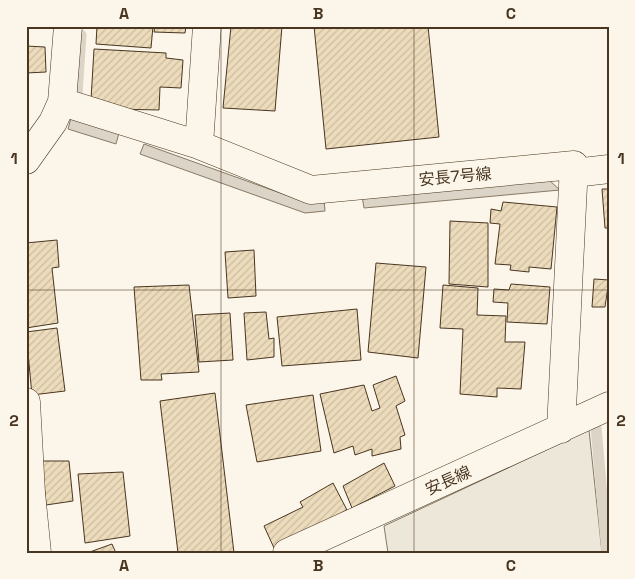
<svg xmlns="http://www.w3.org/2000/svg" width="635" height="579" font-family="'Space Grotesk','Noto Sans JP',sans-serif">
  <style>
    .parking { fill: #ede7d9; stroke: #887966 }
    .water { fill: #dcd4c6; stroke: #887966 }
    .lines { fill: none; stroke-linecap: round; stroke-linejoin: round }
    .stream { stroke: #dcd4c6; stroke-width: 11 }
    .building { fill: url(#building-hatch); stroke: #4a3520 }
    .minor-casing { stroke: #4a3520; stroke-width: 29 }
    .minor { stroke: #fbf6e9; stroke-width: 28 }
    .grid { fill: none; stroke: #4a3520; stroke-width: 1; stroke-opacity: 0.55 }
    .labels { text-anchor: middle; stroke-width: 4; stroke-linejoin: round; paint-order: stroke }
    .street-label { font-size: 16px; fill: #4a3520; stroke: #fbf6e9 }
    .neatline { fill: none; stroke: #4a3520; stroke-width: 2 }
    .grid-label { font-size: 16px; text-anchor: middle; font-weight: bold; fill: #4a3520 }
  </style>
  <defs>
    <pattern id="building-hatch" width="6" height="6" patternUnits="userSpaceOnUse" patternTransform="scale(1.25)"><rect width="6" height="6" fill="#ecdcbc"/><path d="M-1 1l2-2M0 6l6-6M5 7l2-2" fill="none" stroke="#ccbda1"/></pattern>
  </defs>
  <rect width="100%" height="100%" fill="#fbf6e9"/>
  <path class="parking" d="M 589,430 L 602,553 L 388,553 L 384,526 Z"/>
  <path class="water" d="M 71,118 L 119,133 L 116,144 L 68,129 Z
    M 144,144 L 308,203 L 324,199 L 325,211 L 305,213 L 140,154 Z
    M 549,180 L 560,190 L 364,208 L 362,196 Z"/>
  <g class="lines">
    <path class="stream" d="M 77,94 L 81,35
      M 596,427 L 607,553"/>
  </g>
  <path class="building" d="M 97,26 L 153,26 L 151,48 L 96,44 Z
    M 155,26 L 186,26 L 185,33 L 154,32 Z
    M 231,26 L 282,26 L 275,111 L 223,108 Z
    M 314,26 L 428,26 L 439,137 L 326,149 Z
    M 26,46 L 45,47 L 46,72 L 26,73 Z
    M 94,49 L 166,53 L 166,58 L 183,60 L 181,88 L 160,87 L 159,110 L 115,109 L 91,100 Z
    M 602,189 L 609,189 L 609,228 L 605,228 Z
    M 503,202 L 557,207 L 551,269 L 529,267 L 529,272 L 510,270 L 511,265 L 495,264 L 500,224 L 490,223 L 491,209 L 501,211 Z
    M 450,221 L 488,223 L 488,287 L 449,284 Z
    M 57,240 L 59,267 L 52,268 L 58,323 L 26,328 L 26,243 Z
    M 254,250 L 256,296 L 228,298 L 225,252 Z
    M 376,263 L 426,267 L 418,358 L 368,352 Z
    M 594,279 L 609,280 L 605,307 L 592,307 Z
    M 511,284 L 550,287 L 547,324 L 507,322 L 508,303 L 493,302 L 494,289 L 509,290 Z
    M 189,285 L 199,372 L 161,374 L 162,380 L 141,380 L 134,287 Z
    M 443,285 L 478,288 L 477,315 L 506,316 L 505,342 L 525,342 L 521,389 L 497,388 L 497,397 L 460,394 L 463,329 L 440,328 Z
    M 357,309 L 361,360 L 282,366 L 277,317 Z
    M 266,312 L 269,339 L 274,338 L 274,357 L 247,360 L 244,313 Z
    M 230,313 L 233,360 L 199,362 L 195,315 Z
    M 57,328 L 65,391 L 32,395 L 26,332 Z
    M 396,376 L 405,401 L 396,406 L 405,435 L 400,437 L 401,449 L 372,456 L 372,449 L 355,455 L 353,446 L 334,453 L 320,394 L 364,385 L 372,411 L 380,408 L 373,385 Z
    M 215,393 L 234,553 L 178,553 L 160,401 Z
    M 313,395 L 321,451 L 257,462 L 246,405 Z
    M 42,461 L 69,461 L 73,501 L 46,505 Z
    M 384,463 L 395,486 L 352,508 L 343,486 Z
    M 123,472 L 130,536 L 85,543 L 78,474 Z
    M 333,483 L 347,510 L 274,548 L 264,526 L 303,507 L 300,502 Z
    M 112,544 L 116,553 L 87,553 Z"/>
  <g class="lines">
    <g class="minor-casing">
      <path id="minor" d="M 207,26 L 199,145 L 311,190 L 574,165 L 561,429
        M 62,102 L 199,145
        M 26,160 L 53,122 L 62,102 L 68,26
        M 574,173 L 609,169
        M 26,402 L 31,493
        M 26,492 L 31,493 L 37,553
        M 287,553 L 609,406"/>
    </g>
    <use href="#minor" class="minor"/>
  </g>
  <path class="grid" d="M 221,26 L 221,553M 414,26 L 414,553M 26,290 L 609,290"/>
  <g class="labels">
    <g class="street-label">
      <text transform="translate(455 176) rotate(-5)" y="6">安長7号線</text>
      <text transform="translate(448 480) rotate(-24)" y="6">安長線</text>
    </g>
  </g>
  <rect width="635" height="579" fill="none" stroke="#fbf6e9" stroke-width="55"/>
  <rect x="28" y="28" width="580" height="524" class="neatline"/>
  <g class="grid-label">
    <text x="124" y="19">A</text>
    <text x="318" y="19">B</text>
    <text x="511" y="19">C</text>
    <text x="14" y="164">1</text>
    <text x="621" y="164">1</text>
    <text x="14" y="426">2</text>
    <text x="621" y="426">2</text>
    <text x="124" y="571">A</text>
    <text x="318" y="571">B</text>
    <text x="511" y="571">C</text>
  </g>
</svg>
